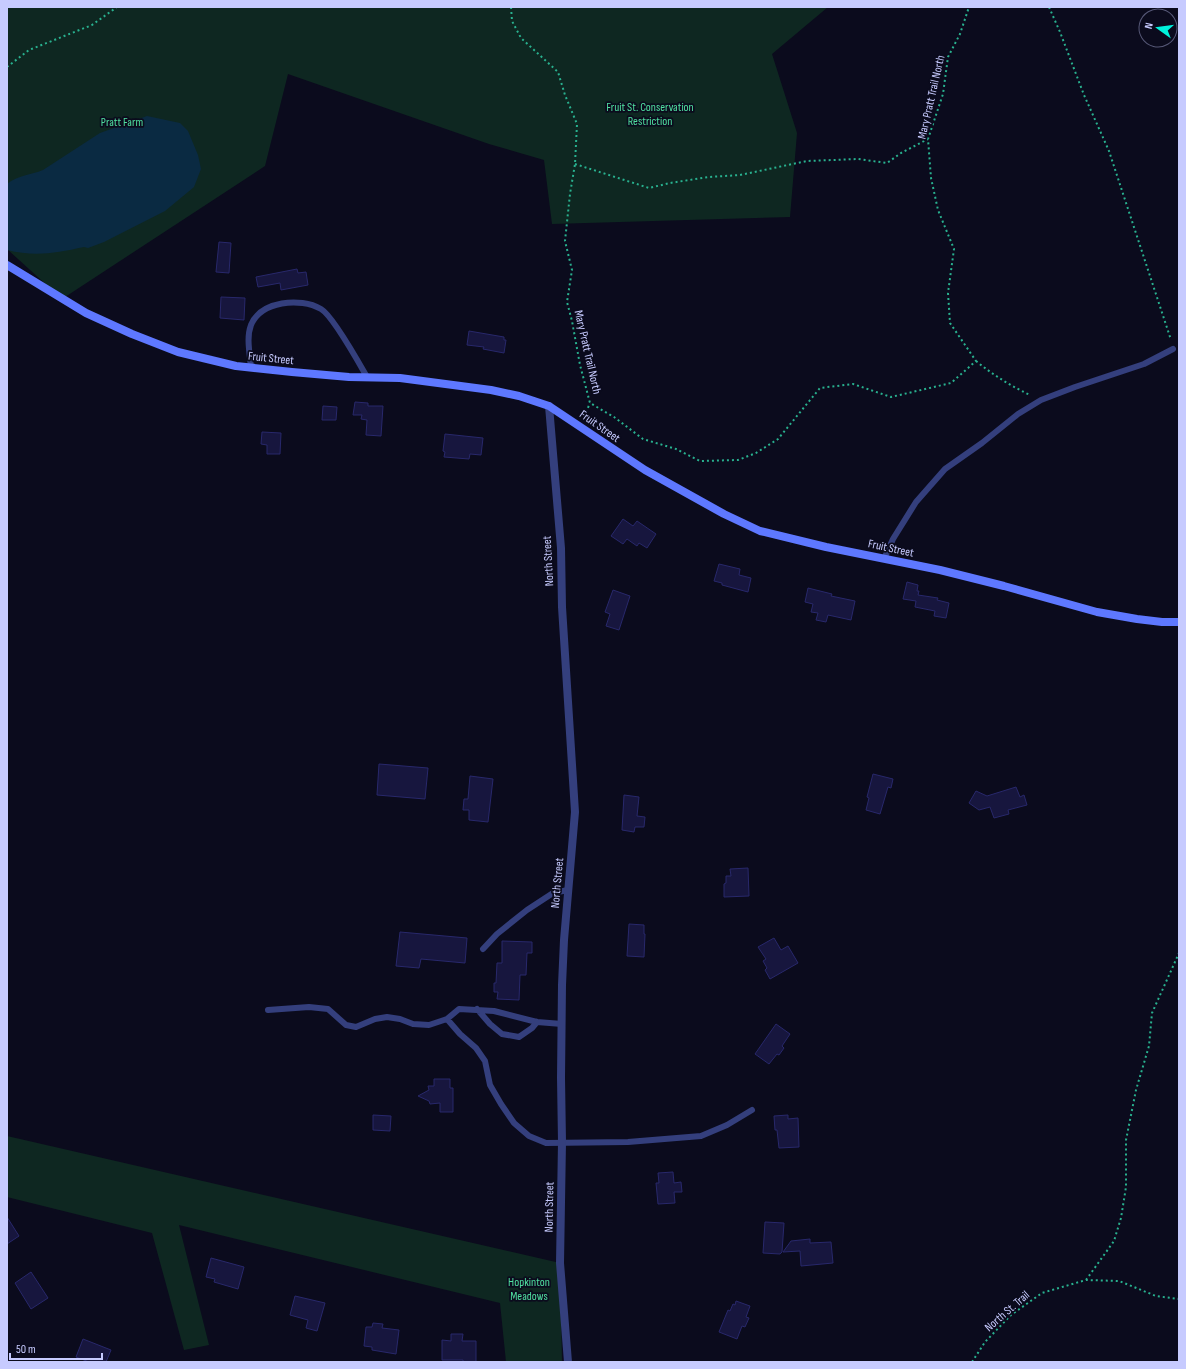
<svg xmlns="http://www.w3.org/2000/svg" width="1186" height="1369" font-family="'Sofia Sans Condensed',sans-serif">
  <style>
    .green { fill: #0e2721 }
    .water { fill: #0a2a42 }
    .building { fill: #17163e; stroke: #28286b }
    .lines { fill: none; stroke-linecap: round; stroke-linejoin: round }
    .path { stroke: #29b18f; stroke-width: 2; stroke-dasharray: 2 3; stroke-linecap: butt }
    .lane { stroke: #343f7d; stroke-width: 6 }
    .street { stroke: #343f7d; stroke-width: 8 }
    .secondary { stroke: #5e78ff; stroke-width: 8 }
    .labels { text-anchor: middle; stroke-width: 3.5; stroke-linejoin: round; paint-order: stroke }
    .street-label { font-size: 12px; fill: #c7cbff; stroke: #0b0b1d }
    .park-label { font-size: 12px; fill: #50e1a1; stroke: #0b0b1d }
  </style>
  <rect width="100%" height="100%" fill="#0b0b1d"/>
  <path class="green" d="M 7,7 L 828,7 L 772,54 L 797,133 L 790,217 L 552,224 L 544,160 L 489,144 L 288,74 L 265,166 L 62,299 L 7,249 Z
    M 7,1136 L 560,1263 L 562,1362 L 506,1362 L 500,1303 L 179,1225 L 209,1345 L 184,1350 L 152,1233 L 7,1197 Z"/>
  <path class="water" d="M 147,116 L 180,123 L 188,131 L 198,155 L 201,169 L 194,187 L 165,211 L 104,242 L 88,248 L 84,247 C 56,253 35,257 7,250 L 7,184 C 18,175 31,175 43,170 L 100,133 Z"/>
  <path class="building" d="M 219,242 L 231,243 L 229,273 L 216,272 Z
    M 297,269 L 298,273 L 306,272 L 308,285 L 281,290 L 280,283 L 258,287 L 256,277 Z
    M 221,297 L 245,298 L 244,320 L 220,318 Z
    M 469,331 L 504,337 L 504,340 L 506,340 L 504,353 L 483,349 L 484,347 L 467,345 Z
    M 355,402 L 368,403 L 368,406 L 383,406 L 381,436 L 366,435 L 367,420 L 361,419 L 362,415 L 353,415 Z
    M 323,406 L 337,407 L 336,420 L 322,420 Z
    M 262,432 L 281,433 L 280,454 L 267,454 L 267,445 L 261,444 Z
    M 445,434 L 483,438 L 481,455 L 470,454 L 469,459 L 444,457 L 445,452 L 443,451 Z
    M 623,519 L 633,526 L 637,521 L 656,534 L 647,548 L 639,543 L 637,546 L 627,539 L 623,544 L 611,536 Z
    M 719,564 L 740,569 L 739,575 L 751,578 L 748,592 L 722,585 L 722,583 L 714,581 Z
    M 907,582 L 918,585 L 917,591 L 919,591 L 918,595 L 938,598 L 937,600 L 949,603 L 946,618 L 934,616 L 935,611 L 915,607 L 916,601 L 903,599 Z
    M 808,588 L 832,594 L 831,596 L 855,601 L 851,620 L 828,615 L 826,622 L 816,620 L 818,613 L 811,612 L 813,604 L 805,602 Z
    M 613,590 L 630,596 L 619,630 L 606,626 L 610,614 L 605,612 Z
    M 379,764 L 428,768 L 425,799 L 377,795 Z
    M 873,774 L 893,779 L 891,788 L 888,787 L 880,814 L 866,810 L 869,798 L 867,797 Z
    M 470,776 L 493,779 L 488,822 L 469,820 L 469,810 L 463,810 L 464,799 L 468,799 Z
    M 1016,787 L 1020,797 L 1024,795 L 1027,805 L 1008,810 L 1009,814 L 994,818 L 990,807 L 979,810 L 969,803 L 976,791 L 987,796 Z
    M 624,795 L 639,797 L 637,816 L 645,817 L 644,827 L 635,827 L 634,832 L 622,830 Z
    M 748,868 L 749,896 L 724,897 L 724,884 L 726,883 L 726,876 L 731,876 L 730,869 Z
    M 629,924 L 644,925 L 644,934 L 645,934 L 644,957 L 627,956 Z
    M 400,932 L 467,938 L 465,963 L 421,959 L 419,968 L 396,966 Z
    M 774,938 L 781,950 L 788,946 L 798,963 L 770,979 L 765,970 L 767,968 L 763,961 L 766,959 L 758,947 Z
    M 502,941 L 532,942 L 532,953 L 527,953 L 526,975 L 520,975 L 519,1000 L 497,999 L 498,992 L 494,992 L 494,983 L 496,983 L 497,963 L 502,963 Z
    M 776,1024 L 790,1034 L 782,1046 L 784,1048 L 779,1055 L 777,1054 L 769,1064 L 755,1054 Z
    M 434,1079 L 450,1079 L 450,1088 L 453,1088 L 453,1112 L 440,1112 L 440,1103 L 430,1104 L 429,1101 L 418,1096 L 429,1090 L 428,1086 L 434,1086 Z
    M 373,1115 L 391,1116 L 390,1131 L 373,1130 Z
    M 788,1115 L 788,1119 L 798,1118 L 799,1147 L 779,1148 L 777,1130 L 775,1130 L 774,1116 Z
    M 673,1172 L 674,1183 L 681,1182 L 682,1192 L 674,1192 L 675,1203 L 658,1204 L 656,1183 L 659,1183 L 658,1173 Z
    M 7,1217 L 19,1236 L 7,1244 Z
    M 765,1222 L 784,1223 L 782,1252 L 780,1254 L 763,1253 Z
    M 810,1239 L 810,1243 L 831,1242 L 833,1263 L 801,1266 L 800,1251 L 783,1252 L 791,1241 Z
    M 211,1258 L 244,1267 L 238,1289 L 214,1282 L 215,1279 L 206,1277 Z
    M 31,1272 L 48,1298 L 31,1309 L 15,1283 Z
    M 295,1296 L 325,1303 L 317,1331 L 306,1328 L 308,1320 L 290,1315 Z
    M 736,1301 L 750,1306 L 746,1317 L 749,1318 L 745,1327 L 742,1326 L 737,1339 L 719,1332 L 728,1310 L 730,1311 L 733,1304 L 735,1305 Z
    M 373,1323 L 383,1324 L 382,1328 L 399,1330 L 396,1354 L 372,1350 L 372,1347 L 364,1346 L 366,1327 L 372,1327 Z
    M 451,1334 L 463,1334 L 462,1341 L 476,1341 L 476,1362 L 463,1362 L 463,1360 L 442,1360 L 442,1340 L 451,1341 Z
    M 83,1339 L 111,1350 L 106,1362 L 89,1362 L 76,1357 Z"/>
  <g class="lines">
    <path class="path" d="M 511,7 L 512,21 L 521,38 L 558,72 L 565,95 L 577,124 L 575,164 L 570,194 L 565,241 L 572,270 L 567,302 L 572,321 L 580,365 L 590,403 L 614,417 L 643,439 L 676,449 L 700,461 L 738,460 L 756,453 L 778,439 L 820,388 L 853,384 L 891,397 L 951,383 L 976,361 L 950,323 L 948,293 L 954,249 L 938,210 L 931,178 L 928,139 L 943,94 L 948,57 L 960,34 L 969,7
      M 1049,7 L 1060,32 L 1084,95 L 1109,151 L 1171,340
      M 7,67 L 29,50 L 92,25 L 117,7
      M 575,164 L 649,188 L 670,183 L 709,177 L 740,175 L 807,161 L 858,159 L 887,163 L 901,153 L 928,139
      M 976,361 C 993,375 1011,386 1030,395
      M 584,417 L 590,403
      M 1086,1280 L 1114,1241 L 1121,1218 L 1126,1187 L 1126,1140 L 1136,1090 L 1149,1046 L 1152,1013 L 1179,953
      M 972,1362 L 985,1342 L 1011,1315 L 1042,1293 L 1086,1280 L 1119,1281 L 1156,1296 L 1179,1299"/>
    <path class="lane" d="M 251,368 C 250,354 246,338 251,325 C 261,301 300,297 321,309 C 333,316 359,363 367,377
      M 884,559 L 893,539 L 916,502 L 945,469 L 982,443 L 1018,414 L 1041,400 L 1075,387 L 1144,364 L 1173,349
      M 483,949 L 497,934 L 527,910 L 553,893 L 568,890
      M 477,1009 L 490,1024 L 502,1034 L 519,1037 L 532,1028 L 537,1022
      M 268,1010 L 309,1007 L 328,1009 L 346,1025 L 356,1027 L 375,1019 L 387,1017 L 400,1019 L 413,1024 L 429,1025 L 447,1019 L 460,1034 L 476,1048 L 485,1061 L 490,1085 L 501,1104 L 514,1123 L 529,1136 L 546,1143 L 628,1142 L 701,1136 L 727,1125 L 752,1110
      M 447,1019 L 459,1009 L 494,1011 L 537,1022 L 562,1024"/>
    <path class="street" d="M 549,406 L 561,548 L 562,607 L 575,812 L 564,940 L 562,985 L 561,1078 L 562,1142 L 560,1263 L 568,1362"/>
    <path class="secondary" d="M 7,265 L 86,313 L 132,334 L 178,352 L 236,366 L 292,372 L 349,377 L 400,378 L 491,390 L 519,396 L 549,406 L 645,470 L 724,514 L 760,531 L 826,547 L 940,570 L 1004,586 L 1097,612 L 1137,619 L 1162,622 L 1179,622"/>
  </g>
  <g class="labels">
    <g class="street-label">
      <text transform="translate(931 97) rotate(-77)" y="4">Mary Pratt Trail North</text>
      <text transform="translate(588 352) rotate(77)" y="4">Mary Pratt Trail North</text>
      <text transform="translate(271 358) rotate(6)" y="4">Fruit Street</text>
      <text transform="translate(600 426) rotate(35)" y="4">Fruit Street</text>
      <text transform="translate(891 548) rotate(12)" y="4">Fruit Street</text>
      <text transform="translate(548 561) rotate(-93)" y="4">North Street</text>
      <text transform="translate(557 883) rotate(-85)" y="4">North Street</text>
      <text transform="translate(549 1207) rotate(-89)" y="4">North Street</text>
      <text transform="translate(1007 1311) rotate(-41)" y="4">North St. Trail</text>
    </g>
    <g class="park-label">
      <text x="650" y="111">Fruit St. Conservation<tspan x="650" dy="14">Restriction</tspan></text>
      <text x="122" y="126">Pratt Farm</text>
      <text x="529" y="1286">Hopkinton<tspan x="529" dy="14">Meadows</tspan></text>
    </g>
  </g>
  <rect width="1186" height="1369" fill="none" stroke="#c7cbff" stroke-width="16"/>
  <g transform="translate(1158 28) rotate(284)"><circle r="19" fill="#0b0b1d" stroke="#565877"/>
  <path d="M0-3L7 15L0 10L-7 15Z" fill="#00f2dc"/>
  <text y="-6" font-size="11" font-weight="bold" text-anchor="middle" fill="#c7cbff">N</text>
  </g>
  <path d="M10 1353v6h92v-6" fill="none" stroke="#c7cbff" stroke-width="2"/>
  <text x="16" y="1353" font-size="12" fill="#c7cbff" stroke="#0b0b1d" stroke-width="3" paint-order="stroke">50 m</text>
</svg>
